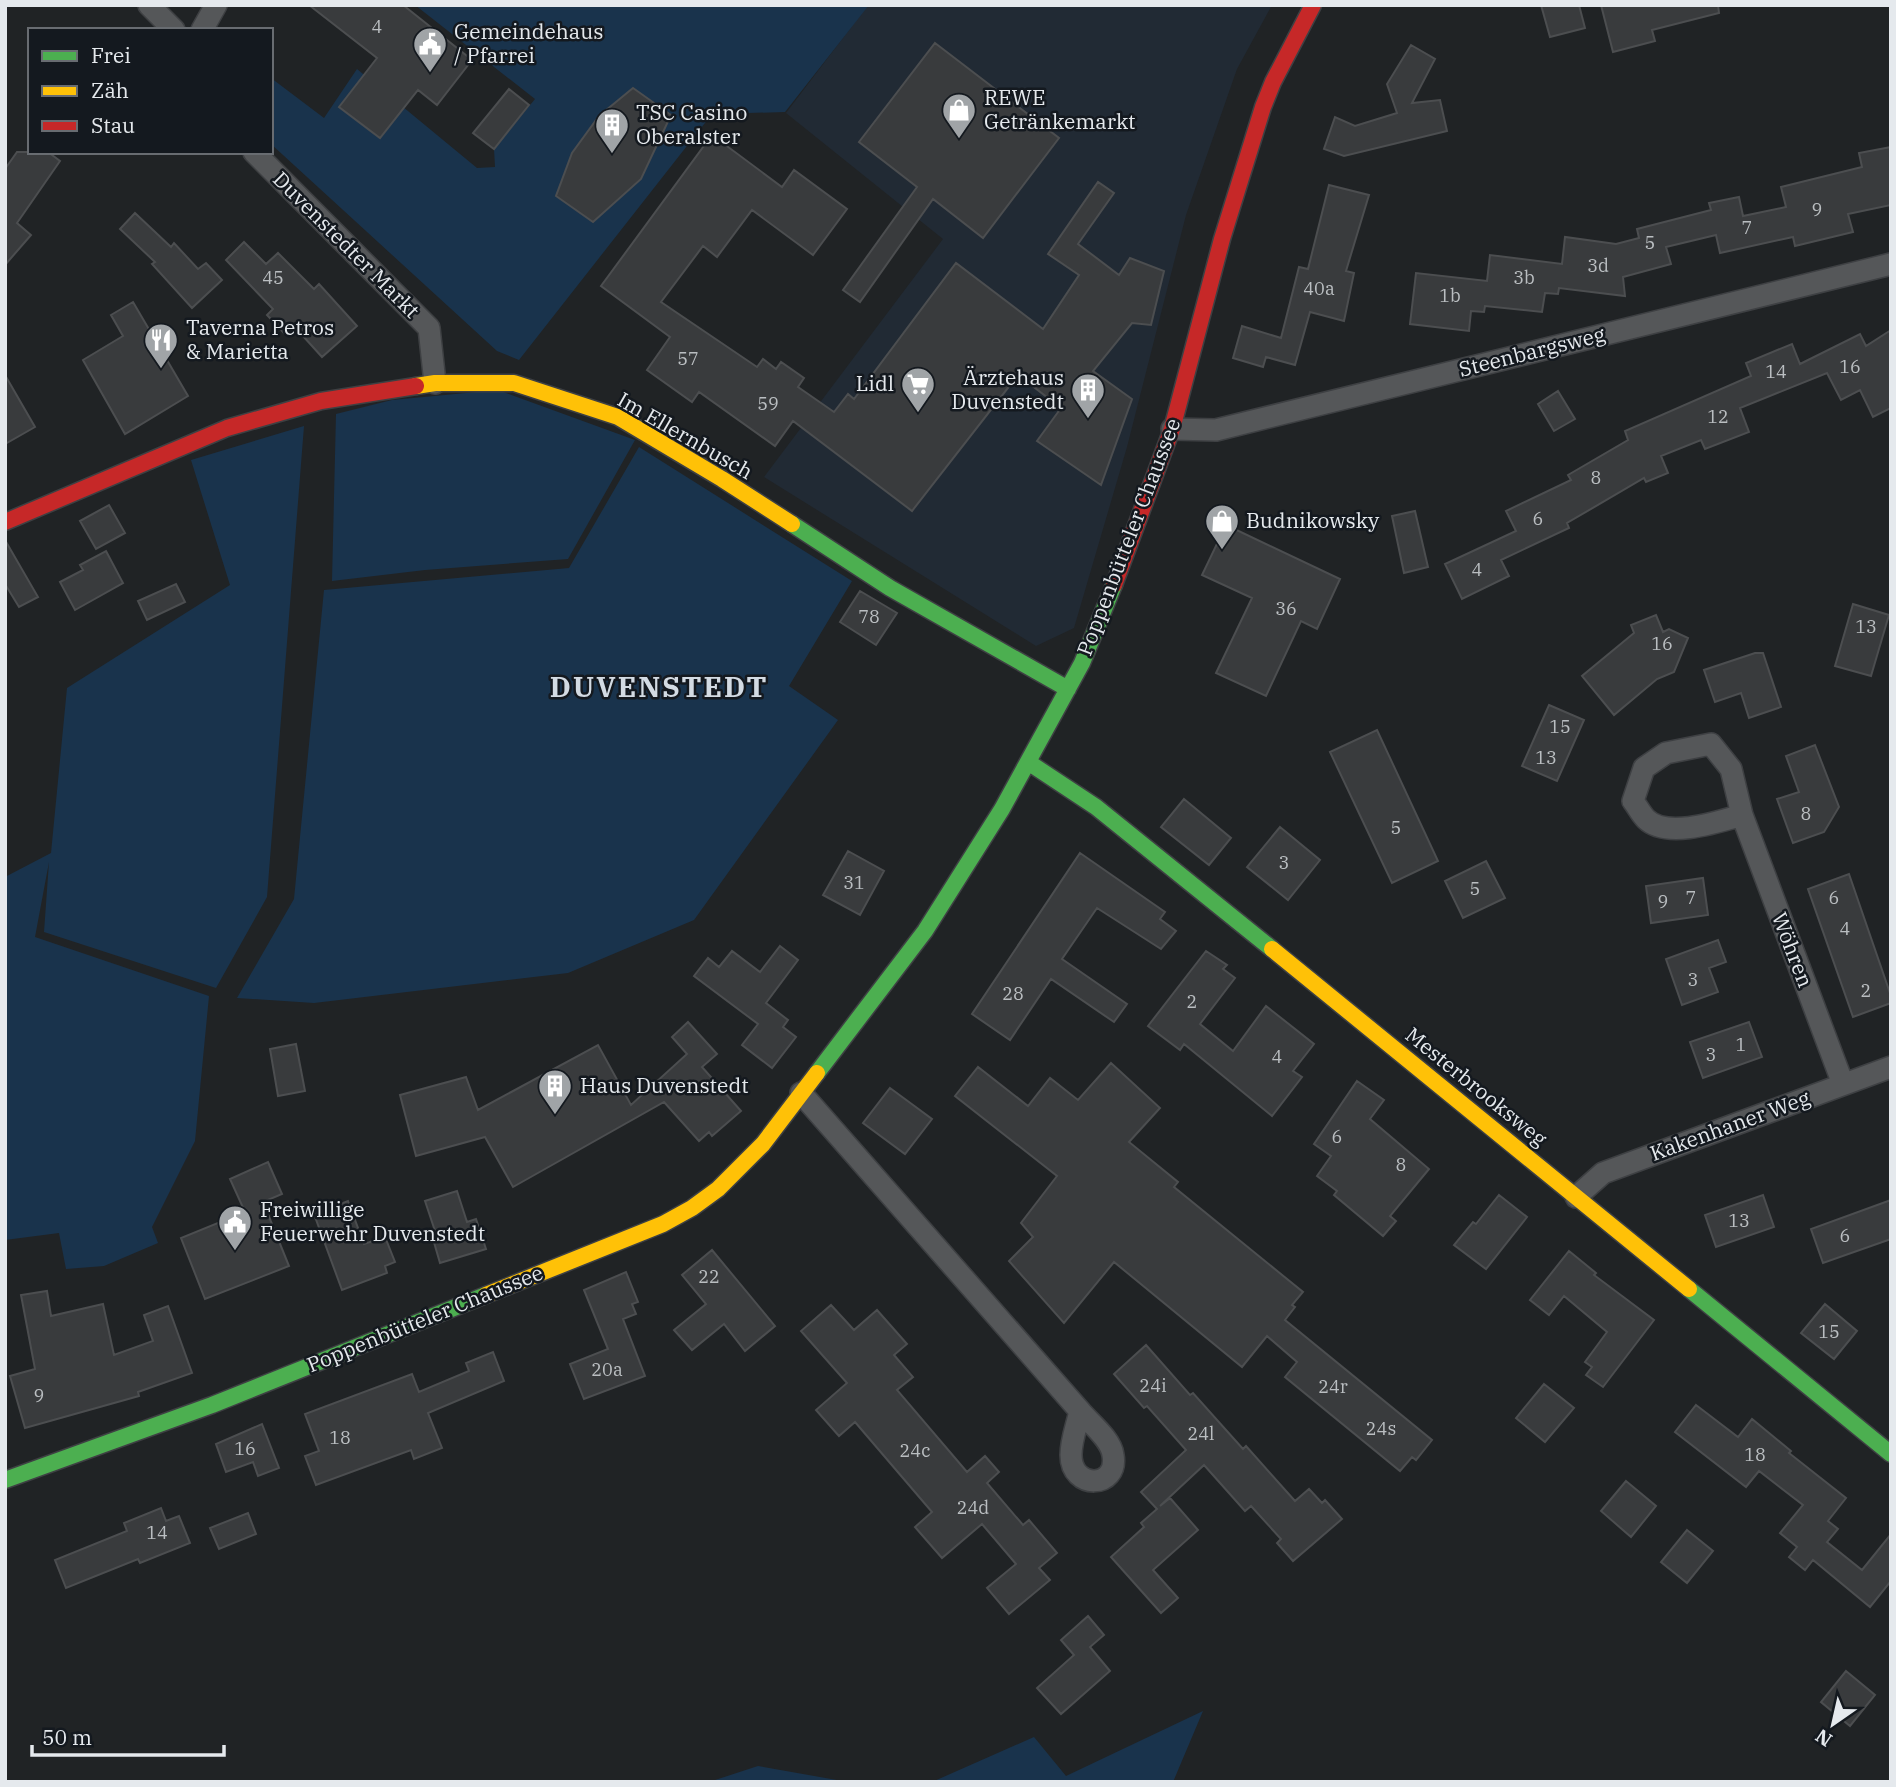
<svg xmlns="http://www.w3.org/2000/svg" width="1896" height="1787" font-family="'IBM Plex Serif',serif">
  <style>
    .built { fill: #212a34 }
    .green { fill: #19334c }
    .building { fill: #393b3d; stroke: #4c4e50; stroke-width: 2 }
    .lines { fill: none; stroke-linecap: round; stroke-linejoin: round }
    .street-casing { stroke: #3e4043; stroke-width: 24 }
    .fast-casing { stroke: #3e4043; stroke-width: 19 }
    .slow-casing { stroke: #3e4043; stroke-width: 19 }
    .jam-casing { stroke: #3e4043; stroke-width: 19 }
    .street { stroke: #555759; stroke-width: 21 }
    .fast { stroke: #4caf50; stroke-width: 16 }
    .slow { stroke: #ffc107; stroke-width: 16 }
    .jam { stroke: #c62828; stroke-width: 16 }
    .labels { text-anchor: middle; stroke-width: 5; stroke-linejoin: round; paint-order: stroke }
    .number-label { font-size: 18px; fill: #babec1 }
    .poi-label { font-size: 21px; fill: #e5e9ed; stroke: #14191f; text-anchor: start }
    .street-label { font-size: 21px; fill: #e5e9ed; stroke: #14191f }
    .district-label { font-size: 28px; font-weight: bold; letter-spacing: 2px; fill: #d3dbe3; stroke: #14191f }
  </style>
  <rect width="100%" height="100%" fill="#202325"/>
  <path class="built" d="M 868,5 L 1272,5 L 1237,69 L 1186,215 L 1127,447 L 1074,628 L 1036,646 L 764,477 L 943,239 L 786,113 Z"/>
  <path class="green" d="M 415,5 L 869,5 L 785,112 L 712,114 L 519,360 L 497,351 L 271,144 L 271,78 L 324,118 L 357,69 L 477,168 L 495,167 L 494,149 L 535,99 Z
    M 498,390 L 635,440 L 568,559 L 425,570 L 332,581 L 336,414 L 392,400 Z
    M 304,426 L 267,897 L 216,988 L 44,932 L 49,862 L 35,937 L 209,996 L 195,1141 L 152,1227 L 158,1243 L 104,1266 L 66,1269 L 59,1233 L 5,1240 L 5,877 L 51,853 L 67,688 L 230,585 L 191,460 Z
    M 639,447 L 852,581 L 789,686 L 838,720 L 694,920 L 568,973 L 314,1003 L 237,998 L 294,899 L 324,590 L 569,568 Z
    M 1203,1711 L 1173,1782 L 932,1782 L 1034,1737 L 1066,1776 Z
    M 758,1766 L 848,1782 L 709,1782 Z"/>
  <path class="building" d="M 309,5 L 403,5 L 472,60 L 437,105 L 418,90 L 380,138 L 339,107 L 377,58 Z
    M 1541,5 L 1579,5 L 1585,28 L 1550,37 Z
    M 1601,5 L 1718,5 L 1719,13 L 1652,30 L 1655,41 L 1613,52 Z
    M 935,43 L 1059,138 L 983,238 L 933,199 L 860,302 L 843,290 L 917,187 L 859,142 Z
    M 1411,45 L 1435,59 L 1412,103 L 1440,100 L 1447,131 L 1344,156 L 1324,149 L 1335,117 L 1355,126 L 1397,113 L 1387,84 Z
    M 633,88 L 671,115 L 641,179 L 593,222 L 556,196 L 572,153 L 599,116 Z
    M 509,89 L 529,105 L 494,149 L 473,133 Z
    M 712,135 L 782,187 L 794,170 L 847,209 L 813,255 L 752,210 L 717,257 L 703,246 L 661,302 L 757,367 L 763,359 L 776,369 L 781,362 L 804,378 L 798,387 L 834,412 L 848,394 L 854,399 L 956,263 L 1043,329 L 1079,275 L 1048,254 L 1098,182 L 1114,193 L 1078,244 L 1119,275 L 1130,258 L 1164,271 L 1151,325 L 1132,323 L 1093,371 L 1132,399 L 1101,485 L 1037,441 L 1061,408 L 1018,375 L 912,511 L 793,421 L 775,446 L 699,392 L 692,402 L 647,370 L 670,337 L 601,286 Z
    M 1891,147 L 1891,205 L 1848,214 L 1853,232 L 1795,246 L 1793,237 L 1720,253 L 1716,235 L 1666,247 L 1671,264 L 1623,277 L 1625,296 L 1559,288 L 1558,294 L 1545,293 L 1542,312 L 1485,306 L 1484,312 L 1471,311 L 1469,331 L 1410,324 L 1416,273 L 1487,281 L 1490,255 L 1562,264 L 1565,237 L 1616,244 L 1639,238 L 1637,229 L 1711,210 L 1709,203 L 1739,197 L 1743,216 L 1786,207 L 1781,187 L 1862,167 L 1859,153 Z
    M 17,152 L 48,152 L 60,161 L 17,223 L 31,235 L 5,265 L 5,169 Z
    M 1329,185 L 1369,195 L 1346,271 L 1354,273 L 1344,321 L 1310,312 L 1295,365 L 1266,357 L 1263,367 L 1233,358 L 1242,326 L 1281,338 L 1299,267 L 1308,269 Z
    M 135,213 L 171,247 L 174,243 L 198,269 L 206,263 L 222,280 L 192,308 L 152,264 L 155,262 L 120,229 Z
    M 244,242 L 266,264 L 278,253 L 314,289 L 319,284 L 357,326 L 322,357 L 293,325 L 284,333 L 267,315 L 273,309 L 226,260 Z
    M 133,302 L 188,396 L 125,434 L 83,360 L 123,336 L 111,315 Z
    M 1891,330 L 1891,408 L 1873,417 L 1860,390 L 1841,400 L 1827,373 L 1740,408 L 1749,432 L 1705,449 L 1701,440 L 1661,456 L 1668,473 L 1646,482 L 1644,478 L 1567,523 L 1569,528 L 1501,560 L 1509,576 L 1462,599 L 1445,564 L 1516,531 L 1506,511 L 1571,480 L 1568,475 L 1628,440 L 1625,431 L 1751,376 L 1746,363 L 1792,344 L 1800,364 L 1860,334 L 1866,346 Z
    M 5,375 L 35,427 L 5,444 Z
    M 1558,391 L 1575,419 L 1554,431 L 1538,404 Z
    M 109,505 L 125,533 L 96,549 L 80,521 Z
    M 1415,511 L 1428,567 L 1404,573 L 1392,516 Z
    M 1226,525 L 1340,579 L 1317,629 L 1301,621 L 1266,696 L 1216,673 L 1252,598 L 1202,575 Z
    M 5,540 L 38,597 L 19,607 L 5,584 Z
    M 106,551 L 123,583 L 75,610 L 60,582 L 83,570 L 80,565 Z
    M 176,584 L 185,602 L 147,620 L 138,601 Z
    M 860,591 L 897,613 L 876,645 L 840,622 Z
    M 1853,604 L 1889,615 L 1871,676 L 1835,666 Z
    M 1656,615 L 1663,632 L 1669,629 L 1688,638 L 1674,672 L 1657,679 L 1614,715 L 1582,676 L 1634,633 L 1631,625 Z
    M 1755,653 L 1763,653 L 1781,707 L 1749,718 L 1741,693 L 1715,702 L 1704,670 Z
    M 1549,705 L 1584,720 L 1557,781 L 1522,766 Z
    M 1377,730 L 1438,861 L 1392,883 L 1330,752 Z
    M 1815,745 L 1839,807 L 1824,832 L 1793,843 L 1777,799 L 1799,792 L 1786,756 Z
    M 1184,799 L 1231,838 L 1209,865 L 1161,827 Z
    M 1280,827 L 1320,860 L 1288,900 L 1247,867 Z
    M 848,851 L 884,871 L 860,915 L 823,895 Z
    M 1080,853 L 1165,912 L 1160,919 L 1176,931 L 1161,949 L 1097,908 L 1062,959 L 1127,1004 L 1114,1022 L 1051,979 L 1010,1040 L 972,1014 Z
    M 1486,861 L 1505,898 L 1463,918 L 1445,881 Z
    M 1849,874 L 1891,996 L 1891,1003 L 1853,1017 L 1808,889 Z
    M 1703,878 L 1708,915 L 1651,923 L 1646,886 Z
    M 1718,940 L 1726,962 L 1709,968 L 1718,992 L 1682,1005 L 1666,959 Z
    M 780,946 L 798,960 L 766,1003 L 788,1020 L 783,1027 L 796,1037 L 772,1068 L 742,1045 L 758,1024 L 694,976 L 708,958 L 719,967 L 732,951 L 760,972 Z
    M 1206,951 L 1227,965 L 1223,969 L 1235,978 L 1200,1024 L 1233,1051 L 1266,1006 L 1314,1044 L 1293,1071 L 1302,1077 L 1272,1116 L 1184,1044 L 1180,1050 L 1148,1026 Z
    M 688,1022 L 717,1054 L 702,1067 L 741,1111 L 712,1136 L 709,1132 L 699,1141 L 664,1102 L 513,1187 L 485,1137 L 416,1156 L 400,1095 L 466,1077 L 478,1110 L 598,1045 L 631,1105 L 687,1054 L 672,1037 Z
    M 1749,1022 L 1762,1057 L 1703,1078 L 1690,1042 Z
    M 296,1044 L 305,1091 L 278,1096 L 270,1049 Z
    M 1111,1063 L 1160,1108 L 1129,1142 L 1178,1182 L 1174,1187 L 1303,1292 L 1292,1305 L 1295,1307 L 1285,1320 L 1432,1440 L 1416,1460 L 1412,1457 L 1400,1471 L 1285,1377 L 1297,1362 L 1267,1336 L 1242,1367 L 1114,1262 L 1064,1323 L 1009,1261 L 1033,1237 L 1021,1223 L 1057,1176 L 955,1096 L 978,1067 L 1028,1106 L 1050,1078 L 1078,1100 Z
    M 1357,1081 L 1384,1100 L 1370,1119 L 1429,1169 L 1390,1216 L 1396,1221 L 1383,1236 L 1334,1195 L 1337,1191 L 1317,1176 L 1331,1156 L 1314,1144 Z
    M 890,1088 L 932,1119 L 905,1154 L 863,1123 Z
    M 268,1162 L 282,1194 L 263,1202 L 289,1266 L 205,1299 L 181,1238 L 245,1212 L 230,1179 Z
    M 457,1191 L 467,1222 L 476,1219 L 486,1249 L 440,1263 L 431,1232 L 435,1231 L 425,1201 Z
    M 1499,1195 L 1527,1217 L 1486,1269 L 1454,1245 L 1473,1222 L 1476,1224 Z
    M 1763,1195 L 1774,1227 L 1716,1247 L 1705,1215 Z
    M 1891,1200 L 1891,1239 L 1823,1263 L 1811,1229 Z
    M 348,1201 L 364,1244 L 385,1237 L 395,1262 L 385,1266 L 387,1273 L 342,1290 L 314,1214 Z
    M 712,1250 L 775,1326 L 745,1351 L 724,1324 L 692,1350 L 674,1330 L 706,1304 L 682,1275 Z
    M 1569,1251 L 1596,1273 L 1594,1275 L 1654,1320 L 1603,1387 L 1586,1375 L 1592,1367 L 1585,1362 L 1607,1332 L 1564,1296 L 1549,1315 L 1530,1300 Z
    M 626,1272 L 638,1302 L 632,1304 L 636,1314 L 623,1319 L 645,1376 L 584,1399 L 570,1364 L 608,1349 L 584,1290 Z
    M 47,1291 L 51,1316 L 103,1304 L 114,1355 L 153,1341 L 144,1315 L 168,1306 L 192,1373 L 138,1392 L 139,1396 L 25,1428 L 10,1376 L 35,1369 L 21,1295 Z
    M 1825,1304 L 1857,1331 L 1834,1359 L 1801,1333 Z
    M 831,1305 L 854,1330 L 877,1310 L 907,1344 L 894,1355 L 913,1377 L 897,1390 L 967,1472 L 985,1456 L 999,1472 L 987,1483 L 1023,1525 L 1029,1520 L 1057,1553 L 1039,1568 L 1050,1580 L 1009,1614 L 987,1588 L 1016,1564 L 982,1524 L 942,1558 L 915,1527 L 932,1512 L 855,1422 L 839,1436 L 816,1410 L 847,1383 L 801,1331 Z
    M 1146,1345 L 1190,1395 L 1193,1393 L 1243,1449 L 1246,1446 L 1295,1501 L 1309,1489 L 1322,1503 L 1325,1500 L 1342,1519 L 1293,1561 L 1277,1543 L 1281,1539 L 1251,1506 L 1245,1511 L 1204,1465 L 1160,1506 L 1170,1498 L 1198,1530 L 1153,1570 L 1178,1598 L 1161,1613 L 1111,1557 L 1144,1527 L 1141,1523 L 1157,1509 L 1141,1492 L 1186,1450 L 1147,1406 L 1144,1408 L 1114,1374 Z
    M 493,1352 L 504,1381 L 428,1413 L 442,1448 L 414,1459 L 411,1450 L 316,1485 L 305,1456 L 319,1451 L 305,1414 L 412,1374 L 419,1392 L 469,1371 L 466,1363 Z
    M 1544,1384 L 1574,1408 L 1545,1442 L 1516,1418 Z
    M 1696,1405 L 1738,1437 L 1752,1419 L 1791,1451 L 1789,1453 L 1846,1498 L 1828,1521 L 1838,1529 L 1827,1542 L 1862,1570 L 1891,1534 L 1891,1581 L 1870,1607 L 1813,1560 L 1805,1570 L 1789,1557 L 1797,1547 L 1780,1533 L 1803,1505 L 1759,1471 L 1746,1487 L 1675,1432 Z
    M 262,1424 L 279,1468 L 258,1476 L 253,1462 L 226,1472 L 216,1444 Z
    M 1626,1481 L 1656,1506 L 1631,1537 L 1601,1511 Z
    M 161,1508 L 166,1521 L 179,1516 L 190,1543 L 140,1563 L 138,1559 L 66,1588 L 55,1560 L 127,1531 L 124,1523 Z
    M 248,1513 L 256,1534 L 219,1549 L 210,1528 Z
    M 1687,1530 L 1713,1551 L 1687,1583 L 1661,1562 Z
    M 1088,1616 L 1104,1635 L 1090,1647 L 1110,1671 L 1061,1714 L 1037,1688 L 1074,1655 L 1061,1640 Z
    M 1846,1671 L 1875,1695 L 1850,1726 L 1821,1702 Z"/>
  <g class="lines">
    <g class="street-casing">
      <path id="street" d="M 149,5 L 174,30
        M 202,30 L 216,5
        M 254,152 L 429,328 L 435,383
        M 1172,429 L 1216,430 L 1891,264
        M 1742,815 C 1718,822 1666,839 1646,819 C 1641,814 1637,806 1633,801 L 1644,768 L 1666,753 L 1711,744 L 1731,769 L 1742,815 L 1843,1084
        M 801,1093 L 1080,1411 C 1090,1423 1111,1439 1113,1455 C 1119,1489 1071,1490 1071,1455 C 1071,1440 1077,1425 1080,1411
        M 1576,1197 L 1603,1173 L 1891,1067"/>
    </g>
    <g class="fast-casing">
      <path id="fast" d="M 792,524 L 890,588 L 1068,689
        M 1028,762 L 1096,807 L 1272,949
        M 817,1073 L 925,931 L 1002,809 L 1082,663 L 1114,585
        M 1689,1289 L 1891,1454
        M 5,1480 L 212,1405 L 486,1295"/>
    </g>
    <g class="slow-casing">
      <path id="slow" d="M 416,386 L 435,383 L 514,383 L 618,417 L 722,479 L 792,524
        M 1272,949 L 1689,1289
        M 486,1295 L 663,1224 L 692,1208 L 718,1189 L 763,1144 L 817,1073"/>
    </g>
    <g class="jam-casing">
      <path id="jam" d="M 5,522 L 227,428 L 321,401 L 416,386
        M 1114,585 L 1172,429 L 1222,239 L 1263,107 L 1273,82 L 1313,5"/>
    </g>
    <use href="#street" class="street"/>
    <use href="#fast" class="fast"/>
    <use href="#slow" class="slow"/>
    <use href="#jam" class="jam"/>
  </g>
  <defs>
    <g id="civic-pin" transform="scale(1.75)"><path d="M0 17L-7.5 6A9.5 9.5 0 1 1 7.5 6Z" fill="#a0a4a7" stroke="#14191f"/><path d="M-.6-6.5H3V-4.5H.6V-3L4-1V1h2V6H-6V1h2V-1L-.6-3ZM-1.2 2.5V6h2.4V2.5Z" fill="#fff"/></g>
    <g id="shop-pin" transform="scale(1.75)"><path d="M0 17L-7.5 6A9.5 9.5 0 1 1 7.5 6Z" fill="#a0a4a7" stroke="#14191f"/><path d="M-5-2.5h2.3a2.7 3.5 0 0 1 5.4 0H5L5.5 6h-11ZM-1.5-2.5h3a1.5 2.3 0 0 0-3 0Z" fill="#fff"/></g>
    <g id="building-pin" transform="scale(1.75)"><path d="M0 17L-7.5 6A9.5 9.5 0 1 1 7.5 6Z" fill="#a0a4a7" stroke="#14191f"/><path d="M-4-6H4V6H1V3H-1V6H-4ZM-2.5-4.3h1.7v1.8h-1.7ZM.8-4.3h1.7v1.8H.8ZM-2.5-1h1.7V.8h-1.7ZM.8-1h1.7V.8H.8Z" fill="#fff"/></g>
    <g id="restaurant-pin" transform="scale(1.75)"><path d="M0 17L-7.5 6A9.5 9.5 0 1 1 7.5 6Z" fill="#a0a4a7" stroke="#14191f"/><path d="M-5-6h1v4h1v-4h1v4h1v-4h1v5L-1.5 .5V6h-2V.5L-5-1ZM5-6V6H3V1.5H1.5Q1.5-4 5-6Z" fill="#fff"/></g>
    <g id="supermarket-pin" transform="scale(1.75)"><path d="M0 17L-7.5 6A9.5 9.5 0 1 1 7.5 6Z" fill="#a0a4a7" stroke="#14191f"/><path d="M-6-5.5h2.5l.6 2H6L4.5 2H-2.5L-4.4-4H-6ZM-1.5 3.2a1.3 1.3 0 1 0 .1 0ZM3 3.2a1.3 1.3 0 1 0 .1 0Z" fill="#fff"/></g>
  </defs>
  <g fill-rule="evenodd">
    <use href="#civic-pin" x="430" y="44"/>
    <use href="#shop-pin" x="959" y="110"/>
    <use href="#building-pin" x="612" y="125"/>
    <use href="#restaurant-pin" x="161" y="340"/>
    <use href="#supermarket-pin" x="918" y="384"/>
    <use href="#building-pin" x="1088" y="390"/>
    <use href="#shop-pin" x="1222" y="521"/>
    <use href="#building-pin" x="555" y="1086"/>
    <use href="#civic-pin" x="235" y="1222"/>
  </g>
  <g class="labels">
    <g class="number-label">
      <text x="377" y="33">4</text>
      <text x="1817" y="216">9</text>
      <text x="1747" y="234">7</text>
      <text x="1650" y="249">5</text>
      <text x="1598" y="272">3d</text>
      <text x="273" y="284">45</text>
      <text x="1524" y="284">3b</text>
      <text x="1319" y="295">40a</text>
      <text x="1450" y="302">1b</text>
      <text x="688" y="365">57</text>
      <text x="1850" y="373">16</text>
      <text x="1776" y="378">14</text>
      <text x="768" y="410">59</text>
      <text x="1718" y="423">12</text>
      <text x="1596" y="484">8</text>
      <text x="1538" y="525">6</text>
      <text x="1477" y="576">4</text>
      <text x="1286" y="615">36</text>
      <text x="869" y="623">78</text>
      <text x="1866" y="633">13</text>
      <text x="1662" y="650">16</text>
      <text x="1560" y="733">15</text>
      <text x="1546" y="764">13</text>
      <text x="1806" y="820">8</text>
      <text x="1396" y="834">5</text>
      <text x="1284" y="869">3</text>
      <text x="854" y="889">31</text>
      <text x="1475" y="895">5</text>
      <text x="1691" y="904">7</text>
      <text x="1834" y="904">6</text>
      <text x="1663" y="908">9</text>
      <text x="1845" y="935">4</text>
      <text x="1693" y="986">3</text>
      <text x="1866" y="997">2</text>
      <text x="1013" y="1000">28</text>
      <text x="1192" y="1008">2</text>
      <text x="1741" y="1051">1</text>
      <text x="1711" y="1061">3</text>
      <text x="1277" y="1063">4</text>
      <text x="1337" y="1143">6</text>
      <text x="1401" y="1171">8</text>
      <text x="1739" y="1227">13</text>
      <text x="1845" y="1242">6</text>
      <text x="709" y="1283">22</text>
      <text x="1829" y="1338">15</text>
      <text x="607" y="1376">20a</text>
      <text x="1153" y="1392">24i</text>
      <text x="1333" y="1393">24r</text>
      <text x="39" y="1402">9</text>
      <text x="1381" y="1435">24s</text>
      <text x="1201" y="1440">24l</text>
      <text x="340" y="1444">18</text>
      <text x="245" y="1455">16</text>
      <text x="915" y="1457">24c</text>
      <text x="1755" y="1461">18</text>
      <text x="973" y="1514">24d</text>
      <text x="157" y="1539">14</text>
    </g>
    <g class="poi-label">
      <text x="454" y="39">Gemeindehaus<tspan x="454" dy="24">/ Pfarrei</tspan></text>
      <text x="984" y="105">REWE<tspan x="984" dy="24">Getränkemarkt</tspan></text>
      <text x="636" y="120">TSC Casino<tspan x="636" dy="24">Oberalster</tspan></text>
      <text x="186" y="335">Taverna Petros<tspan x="186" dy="24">&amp; Marietta</tspan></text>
      <text x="1064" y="385" text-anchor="end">Ärztehaus<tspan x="1064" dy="24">Duvenstedt</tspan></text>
      <text x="894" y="391" text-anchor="end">Lidl</text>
      <text x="1246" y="528">Budnikowsky</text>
      <text x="580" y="1093">Haus Duvenstedt</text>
      <text x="260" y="1217">Freiwillige<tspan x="260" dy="24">Feuerwehr Duvenstedt</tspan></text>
    </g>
    <g class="street-label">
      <text transform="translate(346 245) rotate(45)" y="7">Duvenstedter Markt</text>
      <text transform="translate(1532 352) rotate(-14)" y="7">Steenbargsweg</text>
      <text transform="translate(685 436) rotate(30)" y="7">Im Ellernbusch</text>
      <text transform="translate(1129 537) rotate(-69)" y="7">Poppenbütteler Chaussee</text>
      <text transform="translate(1792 950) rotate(69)" y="7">Wöhren</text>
      <text transform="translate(1476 1087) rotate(39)" y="7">Mesterbrooksweg</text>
      <text transform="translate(1730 1126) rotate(-20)" y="7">Kakenhaner Weg</text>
      <text transform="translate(425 1319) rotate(-22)" y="7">Poppenbütteler Chaussee</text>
    </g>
    <g class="district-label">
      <text x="659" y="697">DUVENSTEDT</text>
    </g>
  </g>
  <rect width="1896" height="1787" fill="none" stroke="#e5e9ed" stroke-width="14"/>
  <rect x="28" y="28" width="245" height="126" fill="#14191f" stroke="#686c71" stroke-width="2"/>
  <rect x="42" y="51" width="35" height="10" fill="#4caf50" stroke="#686c71" stroke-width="2"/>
  <text x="91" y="63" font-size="21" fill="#e5e9ed">Frei</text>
  <rect x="42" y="86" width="35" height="10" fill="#ffc107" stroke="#686c71" stroke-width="2"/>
  <text x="91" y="98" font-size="21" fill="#e5e9ed">Zäh</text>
  <rect x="42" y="121" width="35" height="10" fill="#c62828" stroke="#686c71" stroke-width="2"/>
  <text x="91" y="133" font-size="21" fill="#e5e9ed">Stau</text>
  <g transform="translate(1833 1724) rotate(214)" stroke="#14191f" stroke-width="5" paint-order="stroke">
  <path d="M0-5L12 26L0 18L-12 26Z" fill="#e5e9ed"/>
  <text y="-10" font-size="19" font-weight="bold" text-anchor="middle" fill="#e5e9ed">N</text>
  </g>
  <path d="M32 1745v10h192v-10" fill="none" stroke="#e5e9ed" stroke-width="3.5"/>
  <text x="42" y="1745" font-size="21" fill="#e5e9ed" stroke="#14191f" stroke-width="5" paint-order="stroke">50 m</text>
</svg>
